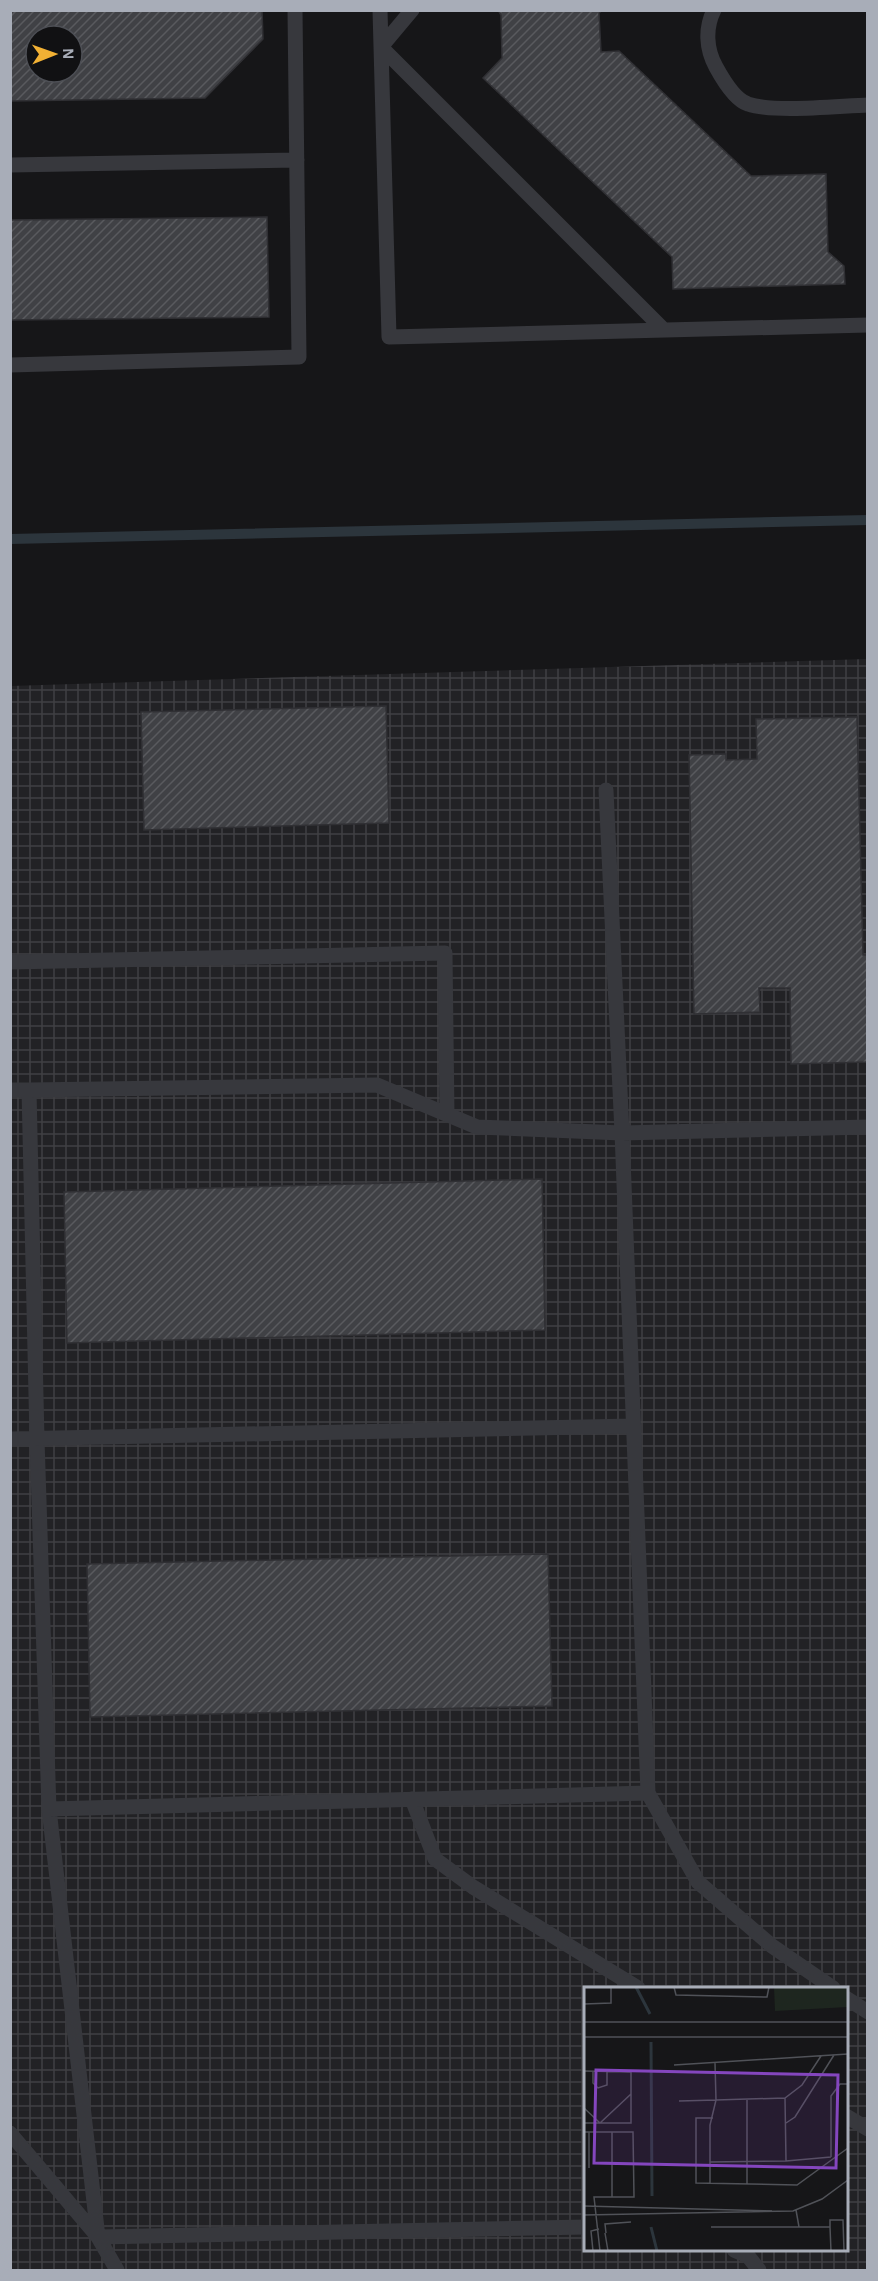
<svg xmlns="http://www.w3.org/2000/svg" width="878" height="2281" font-family="'Alegreya Sans',sans-serif">
  <style>
    .industrial { fill: url(#industrial-grid); fill-rule: evenodd }
    .lines { fill: none; stroke-linecap: round; stroke-linejoin: round }
    .stream { stroke: #2c353c; stroke-width: 10 }
    .building { fill: url(#building-hatch); stroke: #303034; stroke-width: 1.5; fill-rule: evenodd }
    .service { stroke: #37383d; stroke-width: 15 }
    .inset-river { fill: none; stroke: #2c353c; stroke-width: 3 }
    .inset-road { fill: none; stroke: #505258; stroke-width: 1.5 }
    .view { fill: #8446be; fill-opacity: 0.15; stroke: #8446be; stroke-width: 3 }
    .inset-edge { fill: none; stroke: #a8adb8; stroke-width: 3 }
  </style>
  <defs>
    <pattern id="industrial-grid" width="8" height="8" patternUnits="userSpaceOnUse" patternTransform="scale(1.5)"><rect width="8" height="8" fill="#222225"/><path d="M0 4h8M4 0v8" fill="none" stroke="#3f3f43"/></pattern>
    <pattern id="building-hatch" width="6" height="6" patternUnits="userSpaceOnUse" patternTransform="scale(1.5)"><rect width="6" height="6" fill="#404145"/><path d="M-1 1l2-2M0 6l6-6M5 7l2-2" fill="none" stroke="#595a5e"/></pattern>
  </defs>
  <rect width="100%" height="100%" fill="#161618"/>
  <path class="industrial" d="M 867,659 L 867,2270 L 11,2270 L 10,686 ZM 586,1988 L 846,1988 L 846,2250 L 586,2250 Z"/>
  <g class="lines">
    <path class="stream" d="M 10,539 L 868,520"/>
  </g>
  <path class="building" d="M 10,10 L 262,10 L 263,39 L 205,98 L 10,101 ZM 36,36 L 72,36 L 72,72 L 36,72 Z
    M 498,10 L 602,10 L 599,13 L 601,52 L 619,51 L 751,176 L 826,174 L 828,252 L 844,266 L 845,284 L 673,289 L 672,257 L 483,78 L 502,58 L 501,15 Z
    M 267,217 L 269,317 L 10,320 L 10,220 Z
    M 386,706 L 389,823 L 144,830 L 141,712 Z
    M 857,717 L 863,955 L 868,955 L 868,1062 L 791,1064 L 790,988 L 759,988 L 760,1012 L 694,1014 L 689,755 L 726,754 L 726,760 L 757,759 L 756,719 Z
    M 542,1179 L 545,1330 L 67,1343 L 64,1192 Z
    M 548,1554 L 552,1706 L 90,1717 L 87,1564 Z"/>
  <g class="lines">
    <path class="service" d="M 380,10 L 389,337 L 868,325
      M 412,10 L 381,47 L 664,330
      M 714,10 C 705,28 706,49 716,67 C 722,78 735,100 748,104 C 774,113 838,106 868,105
      M 10,165 L 297,160
      M 10,365 L 299,357 L 295,10
      M 606,790 L 622,1133 L 477,1127 L 377,1085 L 29,1090 L 37,1439 L 49,1809 L 648,1793
      M 10,962 L 445,953 L 447,1115
      M 10,1090 L 29,1090
      M 10,1439 L 633,1426
      M 412,1799 L 435,1859 L 473,1887 L 638,1988
      M 49,1809 L 98,2237
      M 833,1988 L 772,1946 L 698,1882 L 648,1793 L 622,1133 L 868,1127
      M 846,1998 L 868,2012
      M 846,2116 L 868,2129
      M 10,2133 L 98,2237 L 117,2270
      M 98,2237 L 586,2227
      M 734,2250 L 748,2256 L 759,2270"/>
  </g>
  <g transform="translate(584 1987)">
    <rect width="264" height="264" fill="#161618"/>
    <path d="M 190,0 L 264,0 L 264,20 L 191,24 Z" fill="#1e261f"/>
    <path class="inset-river" d="M 52,0 L 66,27M 67,55 L 68,209M 67,240 L 73,264"/>
    <path class="inset-road" d="M 90,0 L 92,8 L 183,10 L 185,0M 0,17 L 27,16 L 27,0M 0,35 L 264,35M 0,50 L 264,50M 131,76 L 132,113 L 201,111 L 218,98 L 237,69M 90,78 L 264,67M 0,84 L 47,85 L 47,136 L 0,136M 9,84 L 9,96 L 14,101 L 23,98 L 23,84M 95,114 L 132,113 L 126,138 L 126,175 L 202,174 L 201,111M 0,121 L 16,136 L 47,107M 129,131 L 112,131 L 112,196 L 213,198 L 264,161M 202,136 L 211,130 L 250,68M 0,145 L 49,145 L 50,210 L 10,210 L 16,264M 5,145 L 5,181M 28,145 L 28,210M 247,170 L 247,109 L 256,97 L 264,97M 202,174 L 247,170M 126,196 L 126,175M 163,197 L 163,112M 0,219 L 188,224M 212,223 L 215,240 L 246,240 L 247,264M 0,228 L 209,224 L 238,212 L 264,193M 127,240 L 215,240M 246,240 L 246,233 L 259,233 L 260,264M 21,246 L 24,264M 22,246 L 21,237 L 47,235M 9,264 L 7,244 L 15,242"/>
    <path class="view" d="M 12,83 L 254,88 L 252,181 L 10,176 Z"/>
    <rect width="264" height="264" class="inset-edge"/>
  </g>
  <rect width="878" height="2281" fill="none" stroke="#a8adb8" stroke-width="24"/>
  <g transform="translate(54 54) rotate(89)"><circle r="28" fill="#111113" stroke="#4d4f55" stroke-width="1.5"/>
  <path d="M0-4.5L10 22L0 15L-10 22Z" fill="#f2b134"/>
  <text y="-9" font-size="16" font-weight="bold" text-anchor="middle" fill="#a8adb8">N</text>
  </g>
</svg>
